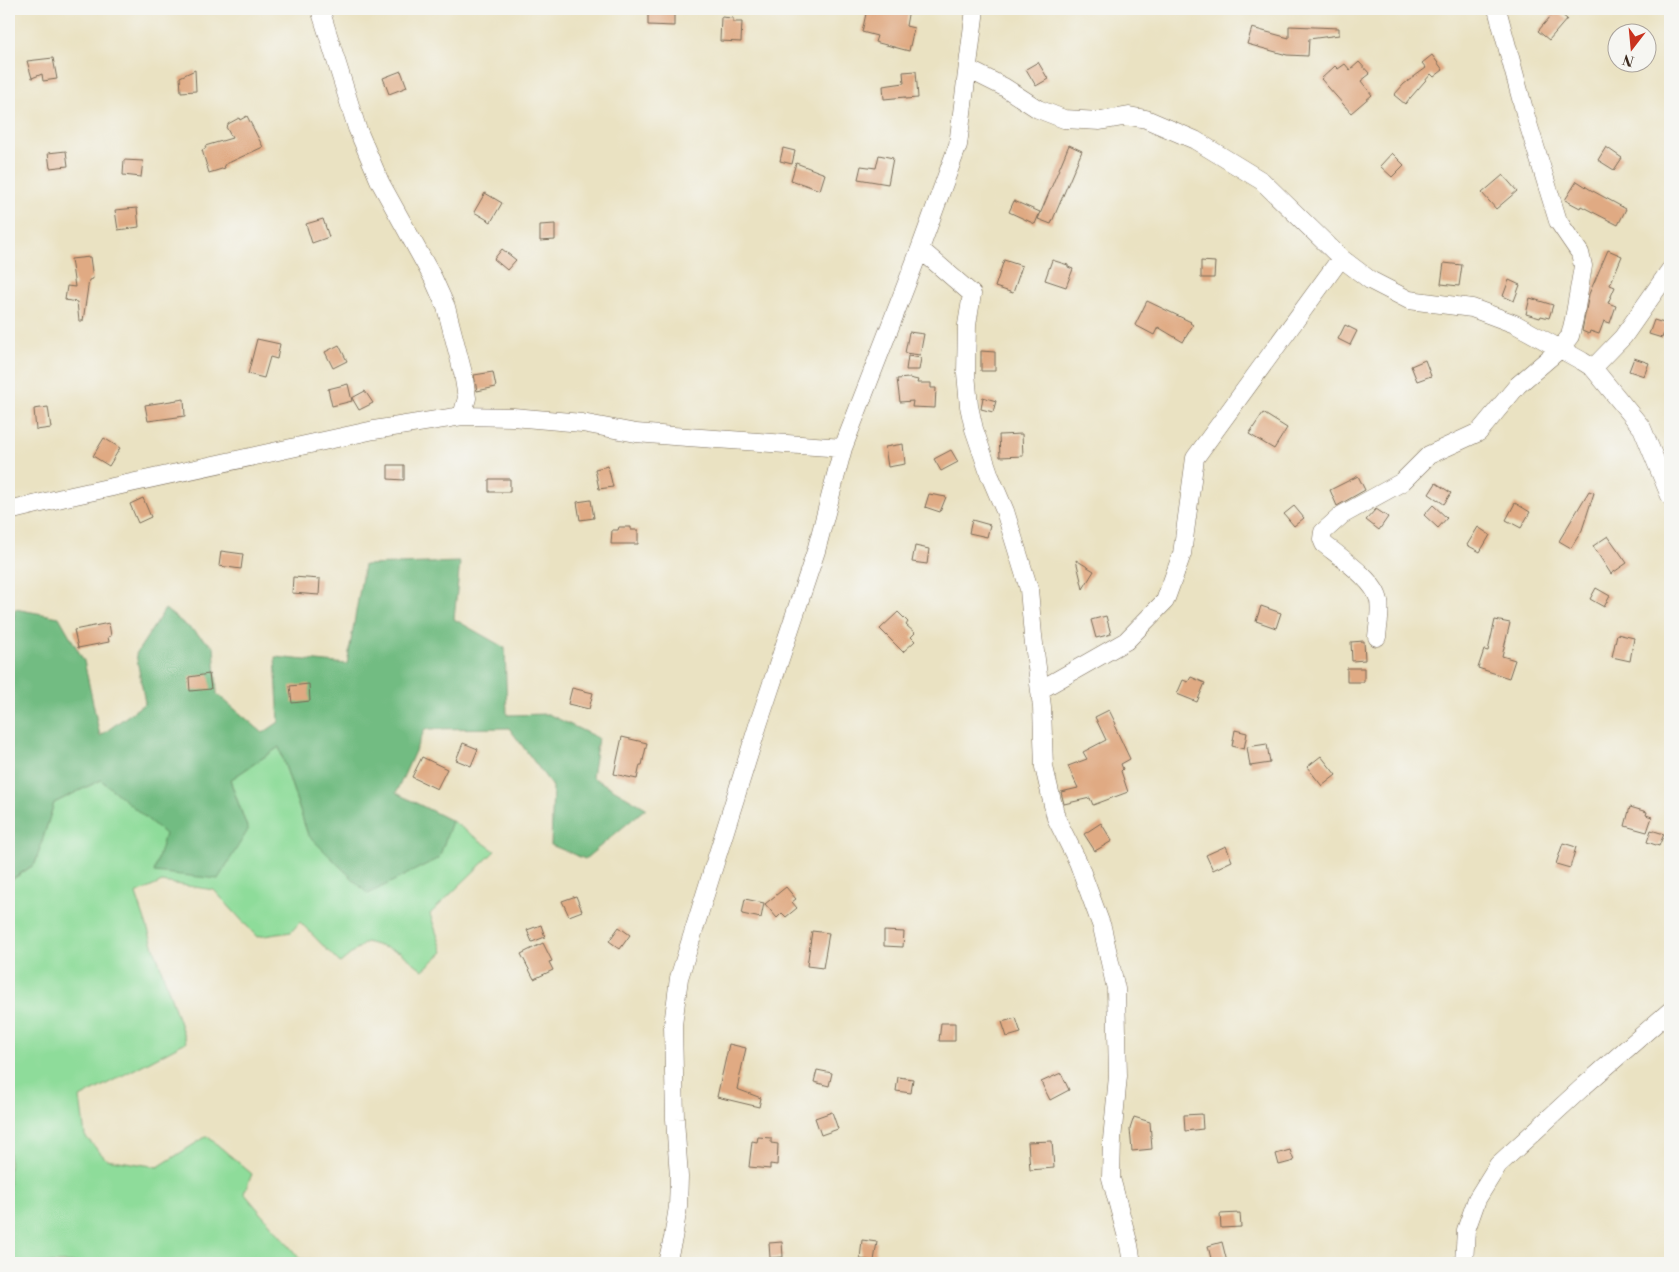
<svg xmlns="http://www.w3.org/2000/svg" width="1679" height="1272" font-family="'Libre Bodoni',serif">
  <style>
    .green { fill: #8edc9a; stroke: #64835c }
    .forest { fill: #72bc82; stroke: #567350 }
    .building { fill: #e0aa83 }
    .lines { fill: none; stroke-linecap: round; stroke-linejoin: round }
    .minor-casing { stroke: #786a57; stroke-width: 19 }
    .minor { stroke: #fff; stroke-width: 18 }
  </style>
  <rect width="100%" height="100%" fill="#f6f6f2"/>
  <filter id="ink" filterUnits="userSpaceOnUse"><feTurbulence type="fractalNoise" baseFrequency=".02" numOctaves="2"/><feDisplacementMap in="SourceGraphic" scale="10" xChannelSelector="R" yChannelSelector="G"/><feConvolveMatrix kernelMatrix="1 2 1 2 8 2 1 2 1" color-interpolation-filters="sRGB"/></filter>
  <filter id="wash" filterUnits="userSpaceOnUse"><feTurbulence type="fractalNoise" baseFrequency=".0096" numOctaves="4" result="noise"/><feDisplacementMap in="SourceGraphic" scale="20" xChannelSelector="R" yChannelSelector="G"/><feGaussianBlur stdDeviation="1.12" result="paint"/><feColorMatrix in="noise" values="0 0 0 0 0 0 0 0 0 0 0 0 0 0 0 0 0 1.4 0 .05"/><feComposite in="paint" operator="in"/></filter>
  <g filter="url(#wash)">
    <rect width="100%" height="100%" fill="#eae2c2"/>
    <path class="green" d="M 279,747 L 308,835 L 438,858 L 452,821 L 495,851 L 430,914 L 443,952 L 423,970 L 400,952 L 366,942 L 340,963 L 300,922 L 291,932 L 257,937 L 214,890 L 162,882 L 136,894 L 186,1042 L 80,1098 L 85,1136 L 106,1159 L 158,1167 L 207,1136 L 252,1174 L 244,1193 L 300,1259 L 345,1261 L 346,1263 L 9,1263 L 9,882 L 35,864 L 54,803 L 101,780 L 166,834 L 248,830 L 230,780 Z"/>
    <path class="forest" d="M 460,562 L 454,619 L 505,648 L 507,715 L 548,714 L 598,738 L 592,777 L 646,808 L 585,859 L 551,845 L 553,787 L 509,728 L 425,729 L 396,793 L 452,821 L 439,858 L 368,894 L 308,835 L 279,747 L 230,780 L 248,830 L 218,879 L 154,872 L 165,834 L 101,780 L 54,803 L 35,864 L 9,881 L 9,632 L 11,633 L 15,609 L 59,617 L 84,661 L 100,736 L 145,703 L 136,654 L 165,609 L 214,647 L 217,694 L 263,733 L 279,722 L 275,657 L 347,664 L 364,565 Z"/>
    <g id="blocks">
      <path class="building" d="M 648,9 L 674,9 L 674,26 L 648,25 Z
        M 867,9 L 909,9 L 906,26 L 914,28 L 909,51 L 875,42 L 877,36 L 862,32 Z
        M 1556,10 L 1567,19 L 1549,40 L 1538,31 Z
        M 721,17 L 733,18 L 733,22 L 742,22 L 741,42 L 720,41 Z
        M 1289,26 L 1339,28 L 1339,35 L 1309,39 L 1308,56 L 1287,55 L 1247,44 L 1252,28 L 1289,38 Z
        M 1432,55 L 1443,70 L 1434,77 L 1431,74 L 1405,104 L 1394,95 L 1404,84 L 1426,68 L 1422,63 Z
        M 53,58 L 57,79 L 43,81 L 42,74 L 32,78 L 27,61 Z
        M 1038,62 L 1048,79 L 1036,86 L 1026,69 Z
        M 1359,62 L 1370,74 L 1361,81 L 1372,95 L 1351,113 L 1321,79 L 1335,66 L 1338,69 L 1345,64 L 1350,70 Z
        M 195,70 L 196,91 L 181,92 L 180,77 Z
        M 401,71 L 407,87 L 389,94 L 383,78 Z
        M 916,71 L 918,98 L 905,99 L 905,97 L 884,99 L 883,86 L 904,83 L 903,72 Z
        M 247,116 L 263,147 L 224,165 L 225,168 L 209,173 L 202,150 L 206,148 L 205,146 L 232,138 L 226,127 L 228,125 L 228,124 L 239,118 L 240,120 Z
        M 1069,145 L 1082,151 L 1051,224 L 1038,219 Z
        M 1606,147 L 1622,158 L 1614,170 L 1598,160 Z
        M 783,148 L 795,151 L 792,164 L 780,161 Z
        M 66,151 L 68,166 L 50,168 L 48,153 Z
        M 1392,153 L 1404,165 L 1392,177 L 1380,166 Z
        M 879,155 L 893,158 L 888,184 L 858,179 L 861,166 L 876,168 Z
        M 124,160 L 143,161 L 141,177 L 123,175 Z
        M 796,163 L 825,174 L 820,190 L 791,180 Z
        M 1503,175 L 1517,191 L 1496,209 L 1482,193 Z
        M 1577,181 L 1591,190 L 1626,209 L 1618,225 L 1581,206 L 1580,208 L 1565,200 Z
        M 485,193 L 502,203 L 491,222 L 474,212 Z
        M 1014,201 L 1040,212 L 1035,224 L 1009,212 Z
        M 137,208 L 139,227 L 118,230 L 115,210 Z
        M 323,219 L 329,237 L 312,243 L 306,224 Z
        M 555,224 L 555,240 L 540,241 L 540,225 Z
        M 502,249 L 516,260 L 507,270 L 494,259 Z
        M 1608,250 L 1622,256 L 1610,285 L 1615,287 L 1608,303 L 1616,306 L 1610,323 L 1604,321 L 1599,334 L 1590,331 L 1589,334 L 1582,331 L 1589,294 Z
        M 90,257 L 93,279 L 89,280 L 83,321 L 79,321 L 77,302 L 65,300 L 67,286 L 75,287 L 71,259 Z
        M 1004,260 L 1022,266 L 1013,293 L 995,287 Z
        M 1052,260 L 1068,265 L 1068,267 L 1073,269 L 1066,287 L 1045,280 Z
        M 1201,261 L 1215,262 L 1214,278 L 1201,278 Z
        M 1444,263 L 1462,265 L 1459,286 L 1441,284 Z
        M 1509,280 L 1520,285 L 1514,301 L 1503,296 Z
        M 1530,298 L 1553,305 L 1549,318 L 1541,316 L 1540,318 L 1526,314 Z
        M 1147,301 L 1191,322 L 1190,323 L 1193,325 L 1183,342 L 1158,327 L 1154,335 L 1135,325 Z
        M 1654,320 L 1667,324 L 1662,338 L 1649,334 Z
        M 1345,325 L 1357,331 L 1350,345 L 1338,339 Z
        M 909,332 L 924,334 L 920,355 L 905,353 Z
        M 257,339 L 280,344 L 277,359 L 270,357 L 264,378 L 248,374 Z
        M 339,345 L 347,361 L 333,368 L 325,352 Z
        M 981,351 L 995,352 L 995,371 L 981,371 Z
        M 908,356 L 921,358 L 919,370 L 906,370 Z
        M 1634,358 L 1649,363 L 1644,376 L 1629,371 Z
        M 1425,360 L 1431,376 L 1417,381 L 1411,366 Z
        M 493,372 L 496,387 L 477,391 L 474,375 Z
        M 909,378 L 918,380 L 917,383 L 931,383 L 931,388 L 936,388 L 935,408 L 912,407 L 913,401 L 900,402 L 897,379 Z
        M 348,384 L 352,401 L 332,406 L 328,389 Z
        M 365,391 L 373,403 L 359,410 L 352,398 Z
        M 983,397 L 996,401 L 993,412 L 981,409 Z
        M 184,399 L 185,416 L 148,421 L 145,405 Z
        M 48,407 L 51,428 L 36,430 L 34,409 Z
        M 1263,413 L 1287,428 L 1274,449 L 1249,434 Z
        M 1022,434 L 1023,456 L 1000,457 L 999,435 Z
        M 104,438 L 120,448 L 109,466 L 93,456 Z
        M 903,444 L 905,464 L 888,467 L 885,447 Z
        M 951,450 L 958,462 L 941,471 L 934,459 Z
        M 388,465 L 404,465 L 404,480 L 388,479 Z
        M 608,466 L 613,487 L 599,489 L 595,469 Z
        M 1358,476 L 1365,490 L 1337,506 L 1330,490 Z
        M 489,479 L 510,479 L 510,492 L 489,492 Z
        M 1436,483 L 1451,493 L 1444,504 L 1429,494 Z
        M 1589,491 L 1594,493 L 1582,530 L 1571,548 L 1559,541 Z
        M 929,494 L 946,497 L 940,512 L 925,507 Z
        M 143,498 L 151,517 L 138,523 L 130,504 Z
        M 591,500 L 594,518 L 580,520 L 577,502 Z
        M 1515,503 L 1530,512 L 1521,528 L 1506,520 Z
        M 1433,505 L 1447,518 L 1438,528 L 1424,515 Z
        M 1294,506 L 1304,518 L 1294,526 L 1284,514 Z
        M 1376,509 L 1388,517 L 1379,530 L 1366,520 Z
        M 972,520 L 990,525 L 987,537 L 969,533 Z
        M 619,527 L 631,527 L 631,530 L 638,530 L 638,544 L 611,544 L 612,530 L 618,530 Z
        M 1478,527 L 1490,535 L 1480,552 L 1467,545 Z
        M 1608,536 L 1627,563 L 1611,574 L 1593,546 Z
        M 915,546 L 929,549 L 927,564 L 912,562 Z
        M 221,551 L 243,554 L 241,569 L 219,566 Z
        M 1076,560 L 1094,571 L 1083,589 Z
        M 293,577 L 320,579 L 319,595 L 292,593 Z
        M 1596,588 L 1610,596 L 1604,607 L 1590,599 Z
        M 1261,606 L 1281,613 L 1276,628 L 1256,621 Z
        M 898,612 L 908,622 L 906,625 L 915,633 L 911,637 L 915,641 L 903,652 L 880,629 Z
        M 1106,616 L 1111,634 L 1096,638 L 1091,620 Z
        M 1495,620 L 1510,623 L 1502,656 L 1515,660 L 1509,678 L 1478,668 L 1484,650 L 1488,651 Z
        M 109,623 L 111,636 L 108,637 L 109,642 L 78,648 L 74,630 Z
        M 1617,634 L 1634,638 L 1630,661 L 1612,657 Z
        M 1364,641 L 1365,660 L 1352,661 L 1351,642 Z
        M 1347,668 L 1364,668 L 1364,682 L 1347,682 Z
        M 209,674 L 211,689 L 190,691 L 189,677 Z
        M 1191,677 L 1205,683 L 1197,702 L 1177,694 L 1183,680 L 1188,682 Z
        M 309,684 L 310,701 L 292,703 L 290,686 Z
        M 572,688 L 593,693 L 589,709 L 568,704 Z
        M 1109,710 L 1116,724 L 1114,725 L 1130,759 L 1121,764 L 1123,769 L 1121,771 L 1128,792 L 1093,805 L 1090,798 L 1064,804 L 1061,792 L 1078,788 L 1068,766 L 1087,759 L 1083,752 L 1106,740 L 1095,717 Z
        M 1235,730 L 1247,733 L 1244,749 L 1232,746 Z
        M 622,737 L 647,743 L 642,765 L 640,765 L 637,779 L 614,774 Z
        M 463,743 L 478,749 L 471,766 L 456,760 Z
        M 1267,744 L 1270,763 L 1250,766 L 1247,747 Z
        M 1321,756 L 1336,775 L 1322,786 L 1307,767 Z
        M 422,757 L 447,769 L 437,789 L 412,777 Z
        M 1630,807 L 1647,812 L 1646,815 L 1652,817 L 1647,832 L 1625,826 Z
        M 1101,823 L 1112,841 L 1095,851 L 1084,834 Z
        M 1651,830 L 1664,834 L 1659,846 L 1647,842 Z
        M 1563,843 L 1576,847 L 1570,868 L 1556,864 Z
        M 1226,846 L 1232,861 L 1213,870 L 1206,855 Z
        M 786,887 L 796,899 L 792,902 L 797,908 L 786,917 L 782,913 L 777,918 L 765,904 Z
        M 576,896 L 582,911 L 569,916 L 562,901 Z
        M 745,899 L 764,903 L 761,918 L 742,914 Z
        M 541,925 L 545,937 L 532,942 L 527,930 Z
        M 619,927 L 630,935 L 620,949 L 609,941 Z
        M 812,931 L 829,933 L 823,968 L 807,966 Z
        M 884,931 L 904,932 L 903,947 L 884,946 Z
        M 543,943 L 552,961 L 549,962 L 553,970 L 534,979 L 521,954 Z
        M 1016,1018 L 1021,1033 L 1007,1037 L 1002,1022 Z
        M 941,1023 L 955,1023 L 955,1041 L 939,1041 Z
        M 729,1044 L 746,1048 L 737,1089 L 761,1098 L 759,1107 L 717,1097 Z
        M 817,1070 L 832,1073 L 829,1086 L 814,1082 Z
        M 1061,1073 L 1069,1090 L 1050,1100 L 1041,1082 Z
        M 898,1077 L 913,1079 L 911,1093 L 896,1091 Z
        M 832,1112 L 838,1129 L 821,1135 L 815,1118 Z
        M 1202,1114 L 1203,1129 L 1185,1131 L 1184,1115 Z
        M 1134,1117 L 1150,1122 L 1152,1149 L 1132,1151 L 1130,1129 Z
        M 758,1137 L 771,1138 L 771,1143 L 778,1144 L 777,1165 L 770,1164 L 770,1169 L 749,1167 L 752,1141 L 757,1142 Z
        M 1052,1141 L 1054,1168 L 1030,1170 L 1028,1142 Z
        M 1290,1150 L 1294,1161 L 1279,1165 L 1276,1154 Z
        M 1240,1213 L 1241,1227 L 1221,1228 L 1220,1214 Z
        M 862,1240 L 877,1242 L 874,1261 L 860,1259 Z
        M 782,1242 L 783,1257 L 770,1258 L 769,1243 Z
        M 1222,1242 L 1227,1262 L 1212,1263 L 1208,1246 Z"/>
    </g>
  </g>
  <g filter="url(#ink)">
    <use href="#blocks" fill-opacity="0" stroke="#786a57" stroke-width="1"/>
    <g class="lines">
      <g class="minor-casing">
        <path id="minor" d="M 320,9 L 357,128 L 380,182 L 433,278 L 446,307 L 463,373 L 467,398 L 462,416
          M 968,69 L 1004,87 L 1038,109 L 1064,119 L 1100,121 L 1129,116 L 1146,119 L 1195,140 L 1262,181 L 1341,258 L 1370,280 L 1409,300 L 1472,308 L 1515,324 L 1582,361 L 1593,368 L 1642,428 L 1670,496
          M 920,249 L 972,294 L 967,325 L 966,373 L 969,406 L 974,429 L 990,476 L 1005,511 L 1029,589 L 1033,636 L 1042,707 L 1044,767 L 1056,818 L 1078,862 L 1102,927 L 1116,989 L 1118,1076 L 1112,1140 L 1111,1178 L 1129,1245 L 1132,1263
          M 1593,368 L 1623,337 L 1670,270
          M 9,511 L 62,498 L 374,430 L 462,416 L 513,417 L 582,423 L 636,433 L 673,436 L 843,448
          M 1377,637 C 1378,625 1381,612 1379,601 C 1376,581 1340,557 1324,544 L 1322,539 L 1323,532 L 1342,515 L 1402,482 L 1429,455 L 1479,432 L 1518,385 L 1560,349 L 1570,336 L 1574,319 L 1583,266 L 1580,253 L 1558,221 L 1526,117 L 1497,9
          M 1040,690 L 1126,641 L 1165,601 L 1182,554 L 1195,458 L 1341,258
          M 667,1263 L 673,1238 L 678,1207 L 679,1177 L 675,1119 L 673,1025 L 679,978 L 759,722 L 816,551 L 843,448 L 920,249 L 958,145 L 975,9
          M 1464,1263 L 1466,1230 L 1477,1199 L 1498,1165 L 1584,1086 L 1670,1011"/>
      </g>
      <use href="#minor" class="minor"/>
    </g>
  </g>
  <rect width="1679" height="1272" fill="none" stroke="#f6f6f2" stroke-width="30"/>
  <g transform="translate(1632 48) rotate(196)"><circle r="24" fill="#f6f6f2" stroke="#aba49d"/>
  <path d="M0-4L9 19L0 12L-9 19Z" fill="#c8321e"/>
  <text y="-8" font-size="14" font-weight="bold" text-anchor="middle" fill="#3b2a1e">N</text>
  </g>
</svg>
